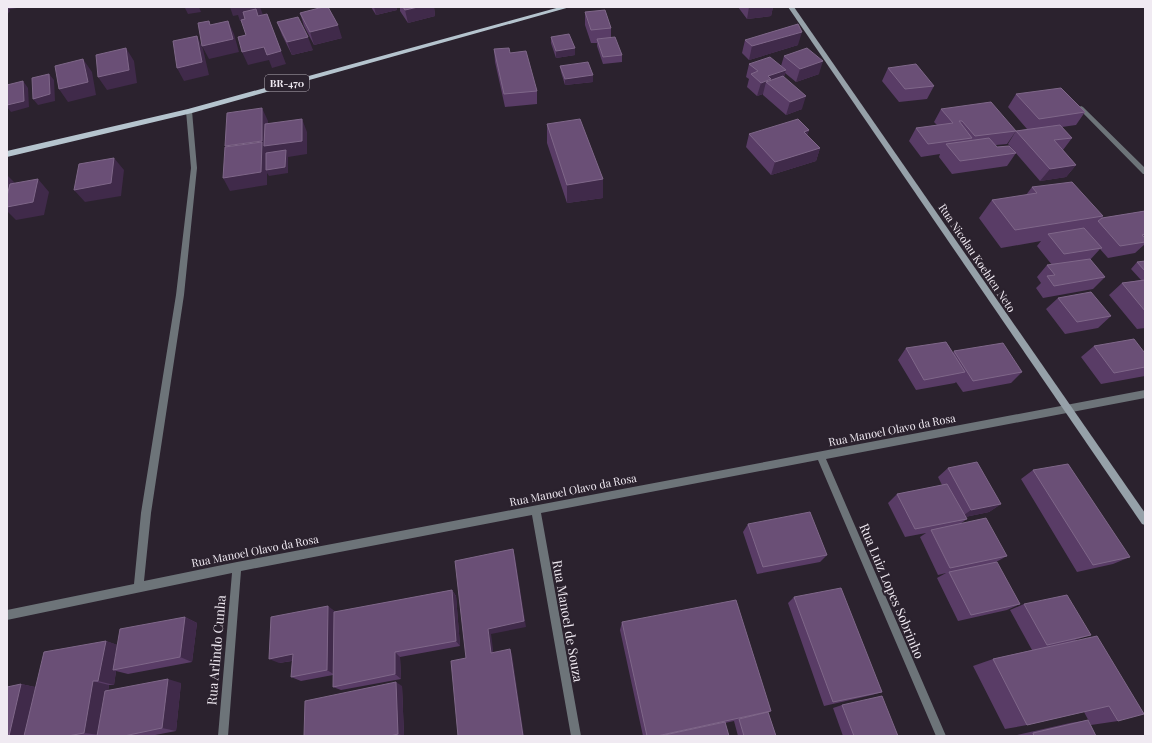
<svg xmlns="http://www.w3.org/2000/svg" width="1152" height="743" font-family="'Playfair Display',serif">
  <style>
    .lines { fill: none; stroke-linecap: round; stroke-linejoin: round }
    .street { fill: #6d7479; fill-rule: evenodd }
    .secondary { fill: #96a1a9; fill-rule: evenodd }
    .primary { fill: #b5c4ce; fill-rule: evenodd }
    .wall { fill: #593c66 }
    .shaded-wall { fill: #402a4a }
    .building { fill: #6a4f76; stroke: #7f6789 }
    .labels { text-anchor: middle; stroke-width: 4; stroke-linejoin: round; paint-order: stroke }
    .shield { fill: #2b222e; stroke: #b5aeb7; stroke-width: 1 }
    .shield-label { font-size: 10px; font-weight: bold; fill: #f0eaf2 }
    .street-label { font-size: 11px; fill: #f0eaf2; stroke: #2b222e }
    .near-street-label { font-size: 13px; fill: #f0eaf2; stroke: #2b222e }
  </style>
  <rect width="100%" height="100%" fill="#2b222e"/>
  <g class="lines">
    <path class="street" d="M 1081,106 L 1083,107 L 1145,168 L 1145,174 L 1143,174 L 1079,109 L 1078,108 Z
      M 189,109 L 192,111 L 197,168 L 184,295 L 151,513 L 144,581 L 237,562 L 1145,390 L 1145,398 L 826,459 L 946,736 L 936,736 L 818,460 L 541,513 L 581,736 L 571,736 L 532,515 L 241,571 L 228,736 L 218,736 L 232,573 L 7,620 L 7,610 L 134,584 L 141,513 L 176,295 L 191,168 L 186,111 Z"/>
    <path class="secondary" d="M 788,7 L 794,7 L 1145,513 L 1145,525 L 1142,524 Z"/>
    <path class="primary" d="M 560,7 L 570,7 L 192,113 L 7,157 L 7,151 L 188,109 Z"/>
  </g>
  <path class="wall" d="M 7,7 L 17,7 L 17,8 L 8,9 L 10,11 Z
    M 371,7 L 396,7 L 397,10 L 376,15 Z
    M 400,7 L 434,7 L 435,16 L 408,23 L 400,11 Z
    M 738,7 L 773,7 L 771,16 L 747,19 Z
    M 585,12 L 611,28 L 611,38 L 622,55 L 622,62 L 603,64 L 597,46 L 597,43 L 591,43 L 585,25 Z
    M 300,13 L 342,38 L 314,45 L 304,26 Z
    M 277,22 L 313,50 L 292,55 L 282,35 Z
    M 551,37 L 575,48 L 575,55 L 556,58 L 551,43 Z
    M 745,40 L 798,45 L 749,60 L 742,53 Z
    M 494,49 L 510,53 L 537,91 L 537,104 L 505,107 L 495,62 Z
    M 784,56 L 819,74 L 796,82 L 785,73 L 784,77 L 802,109 L 786,115 L 763,95 L 763,94 L 757,96 L 747,87 L 749,79 L 746,77 L 749,64 L 781,66 Z
    M 560,66 L 593,82 L 565,85 L 561,72 Z
    M 888,68 L 934,86 L 927,99 L 899,102 L 882,81 Z
    M 1016,94 L 1085,112 L 1076,125 L 1062,127 L 1072,138 L 1063,150 L 1076,165 L 1066,177 L 1040,181 L 1008,144 L 1016,131 L 1027,129 L 1008,107 Z
    M 941,109 L 1016,131 L 1007,144 L 996,145 L 997,147 L 1016,153 L 1007,166 L 952,174 L 939,157 L 940,154 L 921,157 L 909,141 L 916,128 L 937,125 L 934,122 Z
    M 547,124 L 603,198 L 567,203 L 547,143 Z
    M 809,130 L 807,135 L 820,148 L 816,161 L 771,175 L 746,147 L 749,134 Z
    M 1032,187 L 1103,216 L 1102,218 L 1145,211 L 1145,244 L 1135,253 L 1108,258 L 1100,249 L 1090,260 L 1105,277 L 1093,289 L 1043,298 L 1036,288 L 1041,283 L 1037,277 L 1047,265 L 1052,265 L 1037,246 L 1041,241 L 1001,248 L 979,218 L 992,200 L 1026,195 Z
    M 1145,261 L 1145,328 L 1137,329 L 1109,295 L 1122,283 L 1141,280 L 1131,269 L 1137,262 Z
    M 1058,298 L 1111,316 L 1098,328 L 1065,334 L 1046,309 Z
    M 1094,346 L 1145,352 L 1145,376 L 1101,384 L 1081,357 Z
    M 906,348 L 953,353 L 954,351 L 1022,372 L 1011,383 L 963,392 L 956,382 L 955,383 L 916,390 L 898,360 Z
    M 948,468 L 1001,504 L 989,512 L 965,517 L 967,519 L 960,524 L 1007,556 L 996,562 L 1020,604 L 1007,610 L 958,621 L 937,578 L 946,573 L 938,575 L 920,537 L 926,533 L 905,537 L 888,503 L 897,494 L 942,485 L 938,477 Z
    M 1033,470 L 1130,557 L 1113,564 L 1077,572 L 1021,479 Z
    M 748,524 L 827,555 L 820,562 L 757,574 L 743,532 Z
    M 452,590 L 456,596 L 460,646 L 400,657 L 401,679 L 341,690 L 333,687 L 333,675 L 301,681 L 291,677 L 292,661 L 279,663 L 336,612 Z
    M 794,597 L 882,692 L 872,695 L 824,706 L 788,603 Z
    M 1024,604 L 1091,635 L 1075,640 L 1118,721 L 1091,725 L 1084,712 L 1027,725 L 1005,729 L 973,666 L 993,659 L 1032,650 L 1010,610 Z
    M 185,617 L 197,623 L 192,662 L 128,674 L 116,671 L 114,685 L 109,685 L 108,691 L 181,683 L 176,731 L 150,736 L 7,736 L 21,684 L 35,687 L 106,641 L 117,645 Z
    M 622,622 L 771,711 L 768,712 L 776,736 L 738,736 L 734,721 L 725,723 L 729,736 L 643,736 L 620,630 Z
    M 402,686 L 404,736 L 304,736 Z
    M 842,705 L 898,736 L 843,736 L 833,708 Z
    M 1088,720 L 1096,736 L 1017,736 L 1017,735 L 1070,723 Z"/>
  <path class="shaded-wall" d="M 7,7 L 10,11 L 7,15 Z
    M 188,7 L 199,7 L 201,12 L 188,14 L 185,8 Z
    M 230,7 L 260,7 L 263,15 L 240,21 L 238,15 L 233,16 Z
    M 374,7 L 396,7 L 397,10 L 376,15 Z
    M 418,7 L 434,7 L 435,16 L 408,23 L 405,10 Z
    M 749,7 L 773,7 L 771,16 L 747,19 Z
    M 267,14 L 286,64 L 272,68 L 269,60 L 248,65 L 242,52 Z
    M 228,21 L 234,34 L 239,52 L 209,59 L 202,46 Z
    M 338,25 L 342,38 L 314,45 L 310,32 Z
    M 802,32 L 798,45 L 749,60 L 752,46 Z
    M 197,36 L 203,49 L 209,75 L 184,81 L 177,68 Z
    M 308,37 L 313,50 L 292,55 L 287,42 Z
    M 126,48 L 134,61 L 137,83 L 107,90 L 98,77 Z
    M 575,48 L 575,55 L 556,58 L 556,51 Z
    M 83,59 L 92,72 L 96,95 L 68,102 L 59,89 Z
    M 823,61 L 819,74 L 796,82 L 800,69 Z
    M 786,70 L 782,83 L 766,82 L 763,94 L 757,96 L 761,83 L 768,76 Z
    M 49,74 L 54,80 L 55,101 L 38,105 L 33,99 Z
    M 593,75 L 593,82 L 565,85 L 565,79 Z
    M 23,81 L 28,88 L 29,107 L 11,112 L 7,107 L 7,105 Z
    M 806,96 L 802,109 L 786,115 L 790,102 Z
    M 262,108 L 268,121 L 268,146 L 302,119 L 307,132 L 307,154 L 288,157 L 288,173 L 269,176 L 267,173 L 267,185 L 230,191 L 223,178 L 232,159 L 225,146 Z
    M 809,130 L 804,143 L 804,132 Z
    M 820,148 L 816,161 L 771,175 L 775,162 Z
    M 114,158 L 124,170 L 121,196 L 85,202 L 74,190 Z
    M 1076,165 L 1066,177 L 1040,181 L 1050,169 Z
    M 7,175 L 17,185 L 7,206 Z
    M 38,179 L 49,192 L 44,215 L 16,220 L 7,211 L 7,207 Z
    M 603,179 L 603,198 L 567,203 L 567,185 Z
    M 1001,504 L 989,512 L 960,518 L 971,510 Z
    M 513,549 L 515,556 L 526,627 L 491,634 L 494,657 L 491,653 L 488,629 Z
    M 452,590 L 456,596 L 460,646 L 456,641 Z
    M 328,606 L 336,612 L 335,675 L 327,670 Z
    M 185,617 L 197,623 L 192,662 L 180,657 Z
    M 106,641 L 121,646 L 113,670 L 116,671 L 114,685 L 98,681 Z
    M 510,649 L 512,654 L 524,736 L 523,736 Z
    M 395,652 L 400,657 L 401,679 L 395,674 Z
    M 293,654 L 302,659 L 279,663 L 269,659 Z
    M 168,679 L 181,683 L 176,731 L 162,728 Z
    M 93,681 L 109,685 L 100,735 L 84,733 Z
    M 396,682 L 402,686 L 404,736 L 398,734 Z
    M 21,684 L 39,688 L 28,736 L 9,736 Z"/>
  <path class="building" d="M 323,7 L 328,7 L 338,25 L 310,32 L 300,13 Z
    M 403,7 L 418,7 L 405,10 Z
    M 256,9 L 258,16 L 267,14 L 281,51 L 267,55 L 264,47 L 242,52 L 238,37 L 246,35 L 241,20 L 245,19 L 243,12 Z
    M 605,10 L 611,28 L 591,30 L 585,12 Z
    M 298,17 L 308,37 L 287,42 L 277,22 Z
    M 209,21 L 210,25 L 228,21 L 233,39 L 202,46 L 198,23 Z
    M 798,24 L 802,32 L 752,46 L 745,40 Z
    M 569,34 L 575,48 L 556,51 L 551,37 Z
    M 197,36 L 202,62 L 177,68 L 173,41 Z
    M 615,37 L 622,55 L 603,57 L 597,39 Z
    M 126,48 L 129,70 L 98,77 L 96,55 Z
    M 509,48 L 510,53 L 526,51 L 537,91 L 504,94 L 494,49 Z
    M 807,48 L 823,61 L 800,69 L 784,56 Z
    M 770,57 L 786,70 L 768,76 L 771,79 L 761,83 L 751,74 L 758,71 L 749,64 Z
    M 83,59 L 88,82 L 59,89 L 55,66 Z
    M 588,62 L 593,75 L 565,79 L 560,66 Z
    M 916,64 L 934,86 L 905,89 L 888,68 Z
    M 49,74 L 50,94 L 33,99 L 32,78 Z
    M 783,76 L 806,96 L 790,102 L 766,82 Z
    M 23,81 L 24,101 L 7,105 L 7,85 Z
    M 1061,88 L 1085,112 L 1039,119 L 1016,94 Z
    M 991,102 L 1016,131 L 975,136 L 962,121 L 959,121 L 972,138 L 928,144 L 916,128 L 953,123 L 941,109 Z
    M 262,108 L 262,141 L 225,146 L 227,113 Z
    M 302,119 L 302,141 L 264,146 L 265,124 Z
    M 580,119 L 603,179 L 567,185 L 547,124 Z
    M 798,119 L 809,130 L 804,132 L 820,148 L 775,162 L 749,134 Z
    M 1060,125 L 1072,138 L 1054,140 L 1076,165 L 1050,169 L 1016,131 Z
    M 989,138 L 997,147 L 1009,146 L 1016,153 L 960,161 L 946,144 Z
    M 262,142 L 261,172 L 223,178 L 225,147 Z
    M 286,150 L 285,167 L 266,170 L 266,153 Z
    M 114,158 L 111,183 L 74,190 L 79,164 Z
    M 38,179 L 33,202 L 7,207 L 7,196 L 10,184 Z
    M 1072,182 L 1103,216 L 1015,230 L 992,200 L 1037,193 L 1032,187 Z
    M 1145,211 L 1145,234 L 1142,235 L 1145,238 L 1145,242 L 1120,246 L 1098,221 L 1102,218 Z
    M 1084,228 L 1102,248 L 1064,254 L 1048,234 Z
    M 1090,259 L 1105,277 L 1054,286 L 1047,276 L 1055,275 L 1047,265 Z
    M 1145,261 L 1145,271 L 1137,262 Z
    M 1145,280 L 1145,311 L 1122,283 Z
    M 1091,292 L 1111,316 L 1077,322 L 1058,298 Z
    M 1134,339 L 1144,352 L 1145,352 L 1145,367 L 1114,373 L 1094,346 Z
    M 946,342 L 965,372 L 924,380 L 906,348 Z
    M 1003,343 L 1022,372 L 973,381 L 954,351 Z
    M 977,462 L 1001,504 L 971,510 L 948,468 Z
    M 1068,464 L 1130,557 L 1093,565 L 1033,470 Z
    M 947,484 L 967,519 L 915,529 L 897,494 Z
    M 810,512 L 827,555 L 763,567 L 748,524 Z
    M 986,518 L 1007,556 L 950,568 L 931,530 Z
    M 513,549 L 524,621 L 488,629 L 491,653 L 510,649 L 523,736 L 458,736 L 451,661 L 466,658 L 455,561 Z
    M 997,562 L 1020,604 L 971,615 L 949,572 Z
    M 841,588 L 882,692 L 833,702 L 794,597 Z
    M 452,590 L 456,641 L 395,652 L 395,674 L 333,687 L 334,612 Z
    M 1067,595 L 1091,635 L 1047,645 L 1024,604 Z
    M 736,600 L 771,711 L 657,736 L 647,736 L 622,622 Z
    M 328,606 L 327,670 L 291,677 L 293,654 L 269,659 L 271,617 Z
    M 185,617 L 180,657 L 113,670 L 120,629 Z
    M 1097,636 L 1144,714 L 1118,721 L 1109,706 L 1027,725 L 993,659 Z
    M 106,641 L 98,681 L 93,681 L 84,733 L 68,736 L 24,736 L 44,652 Z
    M 168,679 L 162,728 L 124,736 L 97,736 L 105,691 Z
    M 396,682 L 398,734 L 390,736 L 304,736 L 305,701 Z
    M 21,684 L 9,736 L 7,736 L 7,687 Z
    M 882,696 L 898,736 L 854,736 L 842,705 Z
    M 768,712 L 776,736 L 744,736 L 739,719 Z
    M 1088,720 L 1096,736 L 1034,736 L 1033,733 Z
    M 725,722 L 729,736 L 660,736 Z"/>
  <g class="labels">
    <rect class="shield" x="265" y="75" width="44" height="16" rx="3"/>
    <g class="shield-label">
      <text x="287" y="87">BR-470</text>
    </g>
    <g class="street-label">
      <text transform="translate(977 258) rotate(56)" y="4">Rua Nicolau Koehlen Neto</text>
      <text transform="translate(892 430) rotate(-11)" y="4">Rua Manoel Olavo da Rosa</text>
      <text transform="translate(573 490) rotate(-11)" y="4">Rua Manoel Olavo da Rosa</text>
      <text transform="translate(255 551) rotate(-11)" y="4">Rua Manoel Olavo da Rosa</text>
    </g>
    <g class="near-street-label">
      <text transform="translate(892 591) rotate(67)" y="5">Rua Luiz Lopes Sobrinho</text>
      <text transform="translate(568 621) rotate(80)" y="5">Rua Manoel de Souza</text>
      <text transform="translate(216 650) rotate(-85)" y="5">Rua Arlindo Cunha</text>
    </g>
  </g>
  <rect width="1152" height="743" fill="none" stroke="#f0eaf2" stroke-width="16"/>
</svg>
